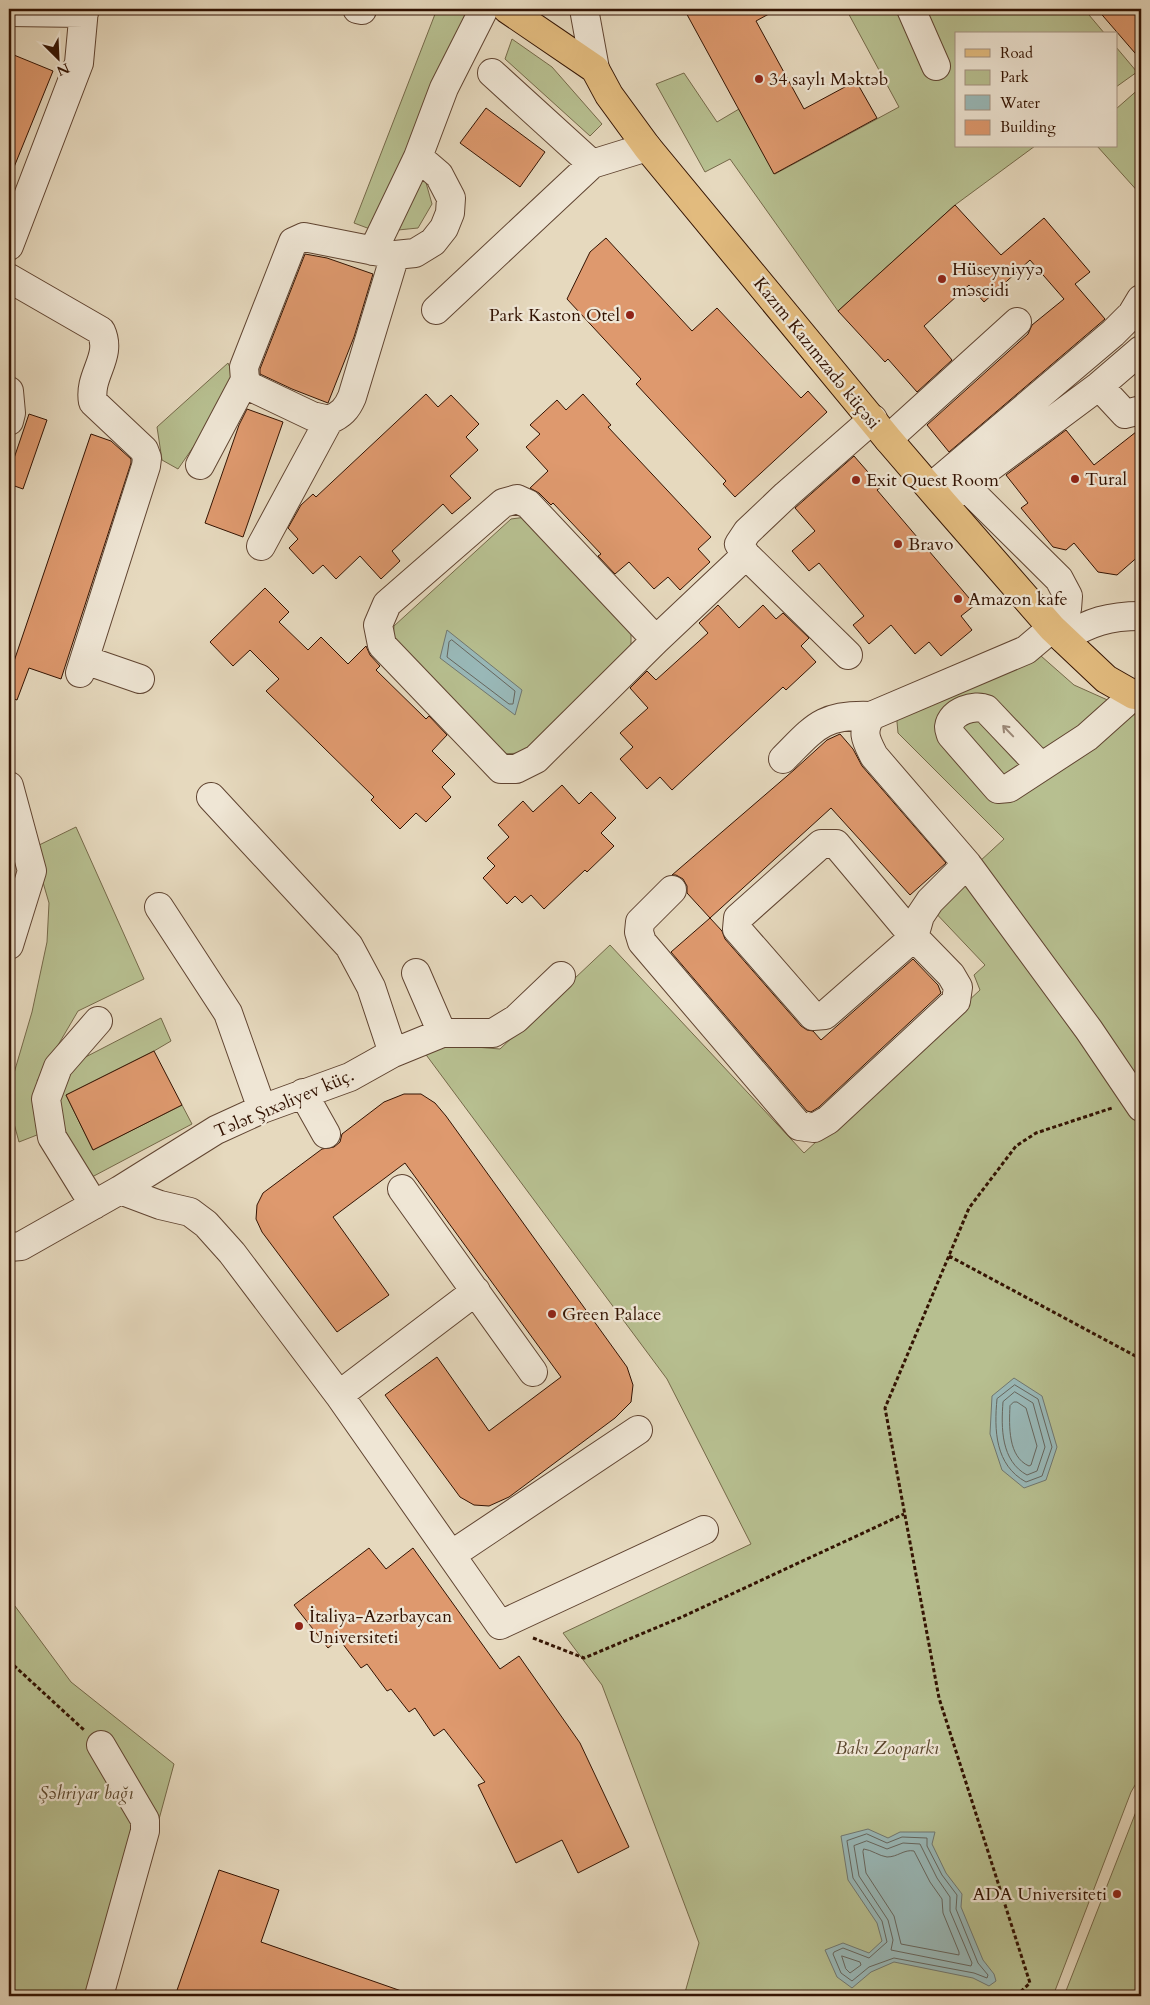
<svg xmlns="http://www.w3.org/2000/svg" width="1150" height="2005" font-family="Cardo,serif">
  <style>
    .green { fill: #b7bf90; stroke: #756949 }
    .water { fill: #99b9b9; stroke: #707770 }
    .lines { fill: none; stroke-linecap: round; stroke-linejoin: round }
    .shore { stroke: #66665e; stroke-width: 1 }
    .building { fill: #de996e; stroke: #331302 }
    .minor-casing { stroke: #604431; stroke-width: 30 }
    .major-casing { stroke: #331302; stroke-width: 30 }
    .path { stroke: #331302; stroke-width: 3; stroke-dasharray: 4 2.5; stroke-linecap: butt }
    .minor { stroke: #efe6d5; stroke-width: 28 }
    .major { stroke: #e3bc7f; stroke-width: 28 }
    .oneway { stroke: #9a8776 }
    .poi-dot { fill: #8f2418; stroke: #efe6d5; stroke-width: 2 }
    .labels { text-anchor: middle; stroke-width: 4.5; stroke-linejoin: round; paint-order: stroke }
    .poi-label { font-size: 18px; fill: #331302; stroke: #efe6d5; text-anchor: start }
    .street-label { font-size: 18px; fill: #331302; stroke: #efe6d5 }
    .park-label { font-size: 18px; font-style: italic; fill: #5b472d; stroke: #efe6d5 }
  </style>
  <rect width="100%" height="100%" fill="#e6d9be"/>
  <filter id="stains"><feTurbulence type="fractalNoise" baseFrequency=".004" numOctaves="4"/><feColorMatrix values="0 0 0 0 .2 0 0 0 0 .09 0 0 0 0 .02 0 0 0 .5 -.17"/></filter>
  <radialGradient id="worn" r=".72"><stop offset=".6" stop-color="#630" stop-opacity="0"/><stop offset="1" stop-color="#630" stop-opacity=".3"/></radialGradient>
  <path class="green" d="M 437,9 L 462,9 L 467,14 L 421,165 L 432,204 L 418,228 L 378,232 L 354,223 Z
    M 846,9 L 1040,9 L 1042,11 L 1045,9 L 1084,9 L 1105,34 L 956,34 L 956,146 L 1035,146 L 955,205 L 838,311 L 730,159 L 705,172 L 656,84 L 684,73 L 717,122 L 739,109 L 775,174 L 899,107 Z
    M 512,39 L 552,67 L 602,124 L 590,136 L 505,59 Z
    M 1116,47 L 1137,72 L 1116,87 Z
    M 1141,87 L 1141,195 L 1097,146 L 1116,146 L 1116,109 Z
    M 228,363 L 237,384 L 178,469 L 162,460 L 157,427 Z
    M 526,517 L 631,629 L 631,647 L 523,753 L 498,754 L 393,643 L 394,626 L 511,519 Z
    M 1041,656 L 1074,685 L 1141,715 L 1141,1775 L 1131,1792 L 1053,1996 L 684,1996 L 699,1943 L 602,1685 L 563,1633 L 751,1544 L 667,1379 L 424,1052 L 438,1044 L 500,1049 L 610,945 L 804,1153 L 980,990 L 974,975 L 985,965 L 930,907 L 1004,839 L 898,733 L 896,711 L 924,691 Z
    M 76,827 L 144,979 L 78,1011 L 37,1081 L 61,1078 L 74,1063 L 161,1018 L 171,1041 L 154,1051 L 66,1095 L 93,1150 L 182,1105 L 192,1124 L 92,1177 L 60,1126 L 19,1142 L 9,1105 L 9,1090 L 32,1012 L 47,942 L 49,903 L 33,848 Z
    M 9,1598 L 71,1682 L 174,1764 L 111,1996 L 9,1996 Z
    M 1139,1804 L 1141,1807 L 1141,1996 L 1064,1996 Z"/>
  <path class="water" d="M 447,630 L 522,690 L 515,715 L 440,658 Z
    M 1014,1378 L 1042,1396 L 1057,1447 L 1046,1480 L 1024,1488 L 1002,1470 L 990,1434 L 992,1396 Z
    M 868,1829 L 888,1838 L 900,1832 L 935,1832 L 932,1844 L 946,1873 L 962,1894 L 961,1907 L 983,1960 L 994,1974 L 996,1981 L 989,1986 L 973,1978 L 894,1962 L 871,1972 L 852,1988 L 837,1977 L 825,1950 L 843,1943 L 869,1953 L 882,1941 L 877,1923 L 848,1880 L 841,1836 Z"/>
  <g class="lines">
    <path class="shore" d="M 452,640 L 515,691 L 513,704 L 509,704 L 447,657 L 449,642 Z
      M 1015,1385 L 1038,1399 L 1052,1447 L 1042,1476 L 1026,1482 C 995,1465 994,1430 997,1399 Z
      M 1015,1392 L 1033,1403 L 1045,1447 L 1037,1471 L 1027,1475 C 1001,1461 1001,1428 1003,1402 Z
      M 1014,1402 L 1017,1402 L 1026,1408 L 1037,1446 L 1031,1465 L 1029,1466 C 1008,1457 1009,1426 1010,1406 Z
      M 867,1834 L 887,1843 L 902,1837 L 927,1838 L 927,1846 L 942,1875 L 957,1895 L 956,1909 L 978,1963 L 988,1975 L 987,1978 L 974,1973 L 894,1958 L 869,1967 L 852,1981 L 841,1973 L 833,1954 L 834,1952 L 843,1948 L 869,1958 L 887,1942 L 882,1921 L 853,1878 L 847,1841 Z
      M 867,1841 L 887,1849 L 903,1843 L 920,1844 L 937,1878 L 950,1897 L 950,1911 L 972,1963 L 971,1966 L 891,1950 L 893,1940 L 888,1920 L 859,1876 L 854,1846 Z
      M 864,1849 C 872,1850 879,1856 887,1857 C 898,1857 904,1849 914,1851 L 930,1882 L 942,1899 L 943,1913 L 959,1952 L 959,1955 L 901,1944 L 894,1916 L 866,1873 L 863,1852 Z
      M 842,1956 L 860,1962 L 861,1965 L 850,1973 L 846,1969 Z"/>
  </g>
  <path class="building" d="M 684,9 L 778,9 L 756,21 L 804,109 L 856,81 L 877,118 L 774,174 Z
    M 1097,9 L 1141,9 L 1141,60 Z
    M 9,53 L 53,71 L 10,177 L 9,177 Z
    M 486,108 L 545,152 L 520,187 L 460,143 Z
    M 955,205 L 1001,255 L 1044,218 L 1090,272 L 1075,284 L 1105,319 L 949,452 L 927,425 L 1028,334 L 1032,325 L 1064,299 L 1030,260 L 984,302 L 969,285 L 924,326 L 952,360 L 917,392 L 888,359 L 885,362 L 838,311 Z
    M 606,238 L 692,331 L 717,308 L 801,398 L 808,391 L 827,412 L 735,497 L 723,484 L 726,481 L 636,384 L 641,379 L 567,299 L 590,252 Z
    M 305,254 L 327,258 L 373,274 L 354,337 L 328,403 L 292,389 L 260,374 L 260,369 Z
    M 426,394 L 438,407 L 451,395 L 479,424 L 466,437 L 478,450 L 450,476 L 471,498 L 452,514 L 443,504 L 392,551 L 400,561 L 381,579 L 360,556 L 336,579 L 323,565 L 313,574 L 289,548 L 298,539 L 288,528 L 301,505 L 313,494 L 316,497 Z
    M 583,394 L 611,425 L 608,427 L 711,537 L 698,549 L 710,562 L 680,590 L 668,577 L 654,589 L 629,562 L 615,574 L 598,556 L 601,554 L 553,503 L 551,505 L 539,493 L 530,488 L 548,471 L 526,447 L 540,434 L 530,425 L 557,400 L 566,410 Z
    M 247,409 L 283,422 L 243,537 L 205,523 L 239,425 Z
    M 29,414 L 47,420 L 23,489 L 9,484 L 9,473 Z
    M 1141,428 L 1141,554 L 1117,575 L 1098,572 L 1074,543 L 1066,550 L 1053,547 L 1021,508 L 1028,503 L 1006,475 L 1066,430 L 1094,465 Z
    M 91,434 L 111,441 L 131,459 L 131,463 L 61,679 L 29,668 L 17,700 L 9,697 L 9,676 Z
    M 854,456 L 881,487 L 877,490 L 975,605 L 961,616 L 972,630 L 941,656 L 929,642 L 915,654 L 891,625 L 869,644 L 853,625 L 864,616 L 819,563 L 809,571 L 792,551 L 815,531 L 795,508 Z
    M 265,588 L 289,612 L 279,622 L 308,650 L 321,637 L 348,664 L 366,646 L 370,655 L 380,666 L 376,670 L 426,719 L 429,716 L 447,735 L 432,751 L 455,774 L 442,787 L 451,797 L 426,822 L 416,813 L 400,829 L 371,800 L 374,797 L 266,691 L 279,679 L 250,650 L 233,666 L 210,642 Z
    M 718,605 L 739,628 L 763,605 L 776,619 L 783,613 L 809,638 L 801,646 L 816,662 L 786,690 L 783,687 L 672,790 L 660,777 L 647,789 L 620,759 L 633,747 L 620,733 L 648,708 L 630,688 L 647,671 L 656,680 L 708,633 L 699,623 Z
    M 840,734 L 853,749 L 862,766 L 946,863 L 910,895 L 831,808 L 710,918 L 687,893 L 687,886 L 683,879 L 676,875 L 672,875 L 794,770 L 827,740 Z
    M 562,785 L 579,804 L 591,792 L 616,818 L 601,833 L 614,846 L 587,872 L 585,870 L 544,909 L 531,895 L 522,903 L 515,896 L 507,904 L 483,878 L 495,866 L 487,858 L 509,837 L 498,825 L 523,801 L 533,812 Z
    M 710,918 L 722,931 L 725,939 L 801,1026 L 807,1030 L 813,1031 L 821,1040 L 913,959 L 938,985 L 941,993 L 819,1107 L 811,1112 L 807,1111 L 671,952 Z
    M 154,1051 L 182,1105 L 93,1150 L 66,1095 Z
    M 404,1094 L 421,1094 L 435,1103 L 446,1116 L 627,1367 L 633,1385 L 631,1402 L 615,1418 L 509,1497 L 489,1506 L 474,1505 L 460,1497 L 385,1395 L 437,1357 L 489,1431 L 561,1377 L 405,1163 L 333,1217 L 389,1295 L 337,1332 L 262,1232 L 256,1219 L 257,1205 L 263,1193 L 322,1149 L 334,1147 L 340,1142 L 342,1134 L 384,1102 Z
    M 369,1548 L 386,1569 L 413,1548 L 500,1669 L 519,1656 L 580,1743 L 629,1847 L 578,1873 L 562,1840 L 516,1863 L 478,1785 L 485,1782 L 444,1729 L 434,1736 L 415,1708 L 409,1712 L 391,1689 L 387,1691 L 367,1664 L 361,1668 L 339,1639 L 328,1648 L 294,1605 Z
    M 219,1870 L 279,1890 L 261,1942 L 410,1994 L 410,1996 L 175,1996 Z"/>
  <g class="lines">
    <g class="minor-casing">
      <path id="minor" d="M 357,9 L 362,10
        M 584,9 L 595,69
        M 911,9 L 936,66
        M 9,12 L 84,13
        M 492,73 L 592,164
        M 9,246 L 79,63 L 84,9
        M 373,251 L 418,157
        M 9,278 L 101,331 C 113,357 88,375 93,402 L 144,450 L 147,458 L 146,466 L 80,673
        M 436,310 L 592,164 L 647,147
        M 1099,386 L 1125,414 L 1141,410
        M 9,391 L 11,413 L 9,421
        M 329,420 C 341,415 347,409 352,397 L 395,255
        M 888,439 L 1017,322
        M 200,465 L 245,380
        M 936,483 L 1113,333 L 1132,314 L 1141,299
        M 950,497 L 1099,386 L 1141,350
        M 261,546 L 329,420 L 312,416 L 251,387 L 245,380 L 244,367 L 293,242 L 304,237 L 395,255 L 415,253 L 433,242 L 444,228 L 450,213 L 451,198 L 439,175 L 418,157 L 444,88 L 484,9
        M 1063,638 C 1091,622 1108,616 1141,616
        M 656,640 L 528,504 L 517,499 L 503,503 L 387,604 L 378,625 L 382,645 L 501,769 L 516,769 L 536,759 L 656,640 L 746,555
        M 848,655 L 746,555 L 739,544 L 747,532 L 786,495 L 873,419
        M 85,660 L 140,679
        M 783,759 C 815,727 822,714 871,716
        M 1041,767 L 986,709 C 975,704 951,711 949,727 C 949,730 950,732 951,735 L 998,789 L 1009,788 L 1087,737 L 1134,695
        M 211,797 L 349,946 L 371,987 L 393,1053
        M 967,864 L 1089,1030 L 1141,1107
        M 672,890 L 640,922 L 639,932 L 642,942 L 799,1126 L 814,1128 L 828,1120 L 956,1001 L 958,987 L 951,975 L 914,937 L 836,844 L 821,844 L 738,918 L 737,929 L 813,1016 L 825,1015 L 914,937 L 920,916 L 930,901 L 967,864 L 874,756 C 866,740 861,733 871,716 L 1026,650 L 1052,628 L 1067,609 L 1068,596 L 1059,579 L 950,471
        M 159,907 L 228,1013 L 262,1109
        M 9,945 L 32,871 L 9,786
        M 416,973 L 442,1033
        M 303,1093 L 326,1134
        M 402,1189 L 533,1372
        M 120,1190 L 160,1205 L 190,1212 L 206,1224 L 232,1253 L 339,1395 L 500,1625 L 704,1530
        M 94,1205 L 52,1137 L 46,1099 L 58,1067 L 98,1021
        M 9,1247 L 21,1246 L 120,1190 L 216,1130 L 262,1109 L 350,1077 L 393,1053 L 442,1033 L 493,1033 L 516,1019 L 561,976
        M 339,1395 L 476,1291
        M 451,1555 L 638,1430
        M 99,1996 L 145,1831 L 145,1820 L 101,1745"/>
    </g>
    <g class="major-casing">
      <path id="major" d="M 507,9 L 595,69 L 609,95 L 647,147 L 888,439 L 943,503 L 1052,628 L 1106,679 L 1134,695 L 1141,696"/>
    </g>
    <path class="path" d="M 949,1256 L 1141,1359
      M 533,1638 L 584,1658 L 682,1617 L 904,1514
      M 9,1661 L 84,1730
      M 1016,1996 L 1030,1983 L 939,1698 L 885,1408 L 969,1208 L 1016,1146 L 1036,1133 L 1112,1108"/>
    <use href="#minor" class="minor"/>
    <use href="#major" class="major"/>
  </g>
  <defs><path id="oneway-shaft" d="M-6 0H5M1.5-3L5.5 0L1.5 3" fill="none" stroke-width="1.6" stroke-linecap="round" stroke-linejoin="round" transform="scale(1.25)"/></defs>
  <use class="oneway" href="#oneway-shaft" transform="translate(1008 731) rotate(-134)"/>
  <g class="poi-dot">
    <circle cx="759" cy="79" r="5"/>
    <circle cx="942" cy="279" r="5"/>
    <circle cx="630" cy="315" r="5"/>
    <circle cx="1075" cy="479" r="5"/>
    <circle cx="856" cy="480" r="5"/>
    <circle cx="898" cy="544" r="5"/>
    <circle cx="958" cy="599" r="5"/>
    <circle cx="552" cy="1314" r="5"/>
    <circle cx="299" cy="1626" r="5"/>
    <circle cx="1117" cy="1894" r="5"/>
  </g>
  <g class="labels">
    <g class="poi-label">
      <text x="769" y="85">34 saylı Məktəb</text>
      <text x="952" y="275">Hüseyniyyə<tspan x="952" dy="21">məscidi</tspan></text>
      <text x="620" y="321" text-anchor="end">Park Kaston Otel</text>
      <text x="1085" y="485">Tural</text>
      <text x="866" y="486">Exit Quest Room</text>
      <text x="908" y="550">Bravo</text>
      <text x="968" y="605">Amazon kafe</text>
      <text x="562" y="1320">Green Palace</text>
      <text x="309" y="1622">İtaliya-Azərbaycan<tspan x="309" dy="21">Universiteti</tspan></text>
      <text x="1107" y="1900" text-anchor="end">ADA Universiteti</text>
    </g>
    <g class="street-label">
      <text transform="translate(817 353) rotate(51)" y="6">Kazım Kazımzadə küçəsi</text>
      <text transform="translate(284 1103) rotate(-23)" y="6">Tələt Şıxəliyev küç.</text>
    </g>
    <g class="park-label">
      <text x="887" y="1754">Bakı Zooparkı</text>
      <text x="86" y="1799">Şəhriyar bağı</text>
    </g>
  </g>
  <rect width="1150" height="2005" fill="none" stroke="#e6d9be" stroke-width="30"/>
  <rect x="10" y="10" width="1130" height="1985" fill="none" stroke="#331302" stroke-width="2.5"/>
  <rect x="15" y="15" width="1120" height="1975" fill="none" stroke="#331302"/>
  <rect x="955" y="32" width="162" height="115" fill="#efe6d5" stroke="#a49281"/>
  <rect x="965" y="49" width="25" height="8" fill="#e3bc7f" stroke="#a49281"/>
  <text x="1000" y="58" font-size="15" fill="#331302">Road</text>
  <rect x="965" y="70" width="25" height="15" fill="#b7bf90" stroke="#a49281"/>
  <text x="1000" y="82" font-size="15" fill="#331302">Park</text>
  <rect x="965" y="95" width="25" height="15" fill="#99b9b9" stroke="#a49281"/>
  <text x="1000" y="108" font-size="15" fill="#331302">Water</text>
  <rect x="965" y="120" width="25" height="15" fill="#de996e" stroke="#a49281"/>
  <text x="1000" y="132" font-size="15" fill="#331302">Building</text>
  <g transform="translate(58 58) rotate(156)" stroke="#efe6d5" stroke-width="4" paint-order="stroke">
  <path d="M0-4L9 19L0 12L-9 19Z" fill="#331302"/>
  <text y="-8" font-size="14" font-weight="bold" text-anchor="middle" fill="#331302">N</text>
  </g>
  <rect width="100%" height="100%" filter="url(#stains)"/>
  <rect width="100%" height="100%" fill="url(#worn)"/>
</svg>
